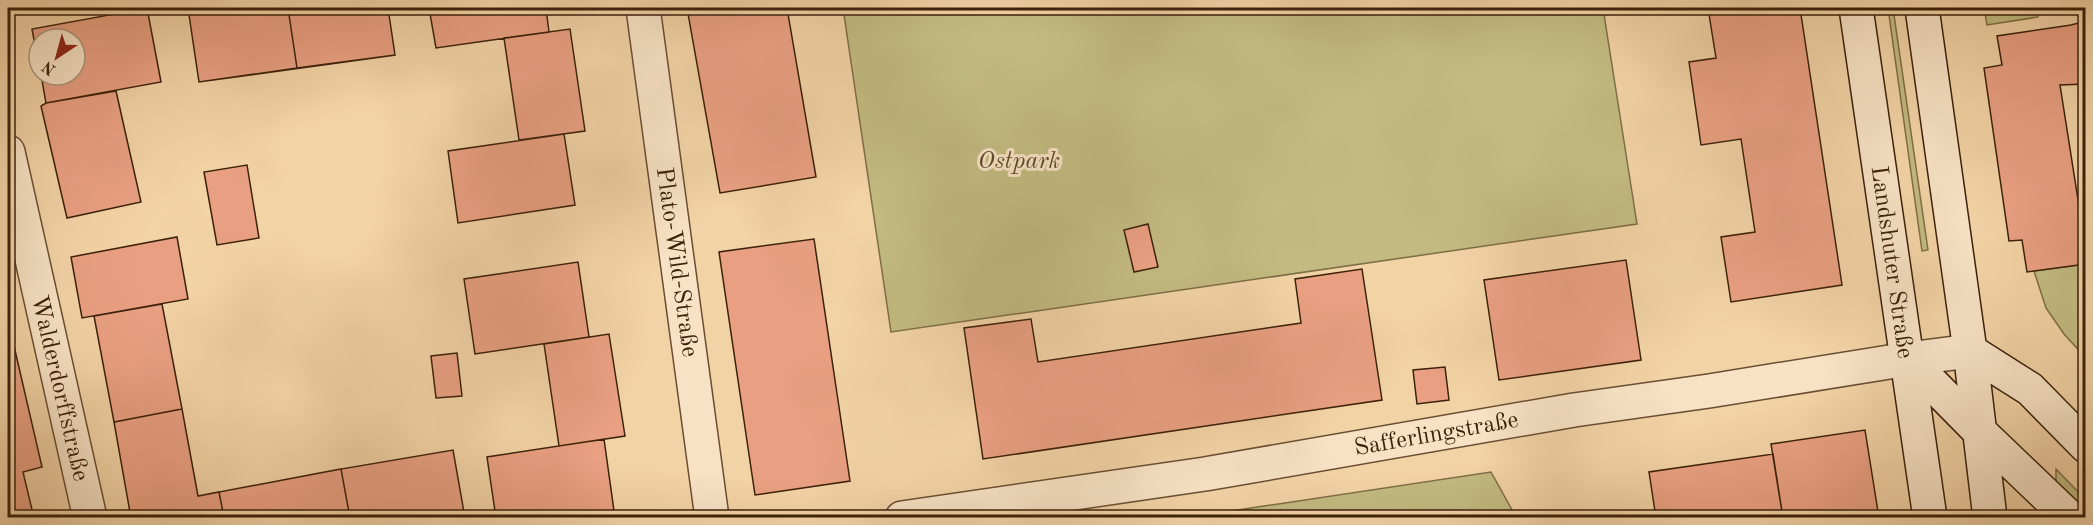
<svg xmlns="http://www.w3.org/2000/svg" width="2093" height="525" font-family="'Old Standard TT',serif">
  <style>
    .green { fill: #c2ba81; stroke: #7f6e46; stroke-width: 1.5 }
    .building { fill: #e9a082; stroke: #3c210b; stroke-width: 1.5 }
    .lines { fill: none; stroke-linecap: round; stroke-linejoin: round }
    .minor-casing { stroke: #6a4e32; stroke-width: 36 }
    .secondary-casing { stroke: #3c210b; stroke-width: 36 }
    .minor { stroke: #f7e2c5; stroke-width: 33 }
    .secondary { stroke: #f7e2c5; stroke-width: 33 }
    .labels { text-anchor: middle; stroke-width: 6; stroke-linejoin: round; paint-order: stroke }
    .park-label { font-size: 24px; font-style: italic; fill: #5e4728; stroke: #f7e2c5 }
    .street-label { font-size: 24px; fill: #3c210b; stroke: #f7e2c5 }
  </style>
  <rect width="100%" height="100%" fill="#f2d3a6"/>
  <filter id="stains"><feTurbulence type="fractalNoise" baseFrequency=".00333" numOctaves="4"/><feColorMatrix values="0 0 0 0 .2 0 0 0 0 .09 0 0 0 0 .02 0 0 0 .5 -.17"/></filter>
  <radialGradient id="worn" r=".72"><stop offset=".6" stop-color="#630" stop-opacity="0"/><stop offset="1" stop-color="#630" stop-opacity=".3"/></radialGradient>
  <path class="green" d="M 843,8 L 1603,8 L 1637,224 L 891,332 Z
    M 1888,8 L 1893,8 L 1928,250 L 1922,251 Z
    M 1984,8 L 2036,8 L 2038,17 L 1987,25 Z
    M 2085,264 L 2085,357 L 2064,334 L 2046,308 L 2034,271 Z
    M 2056,469 L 2085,499 L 2085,514 L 2056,485 Z
    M 1491,472 L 1516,517 L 1191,517 Z"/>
  <path class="building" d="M 147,8 L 161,82 L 46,103 L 41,75 L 75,75 L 75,39 L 39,39 L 39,67 L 32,29 Z
    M 188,8 L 388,8 L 395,55 L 199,82 Z
    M 188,8 L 288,8 L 297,68 L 199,82 Z
    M 288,8 L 388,8 L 395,55 L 297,68 Z
    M 429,8 L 546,8 L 549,32 L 436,48 Z
    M 687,8 L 787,8 L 816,177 L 720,193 Z
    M 1708,8 L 1800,8 L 1842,285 L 1731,302 L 1721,237 L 1755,232 L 1741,139 L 1701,145 L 1689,62 L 1716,58 Z
    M 2086,21 L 2086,84 L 2060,85 L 2079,206 L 2086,205 L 2086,264 L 2027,272 L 2022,240 L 2009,241 L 1984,68 L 2002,65 L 1997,36 L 2071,25 Z
    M 570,29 L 585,131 L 519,140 L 504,38 Z
    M 116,91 L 141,202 L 67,218 L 41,106 L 46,103 Z
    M 564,134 L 575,205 L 458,223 L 448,151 Z
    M 247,165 L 259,238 L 217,245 L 204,172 Z
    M 1148,224 L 1158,267 L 1134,272 L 1124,230 Z
    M 177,237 L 188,299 L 82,318 L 71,257 Z
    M 814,239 L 850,481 L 755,495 L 719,252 Z
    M 1626,260 L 1641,360 L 1499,380 L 1484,280 Z
    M 578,262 L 589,337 L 475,354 L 464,279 Z
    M 1362,269 L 1382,400 L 983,459 L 964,328 L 1031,319 L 1038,362 L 1301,323 L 1295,279 Z
    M 162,304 L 182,409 L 114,422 L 94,316 Z
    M 8,320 L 42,467 L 23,472 L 34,518 L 8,518 Z
    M 609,334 L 625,436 L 559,446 L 544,344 Z
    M 457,353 L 462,396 L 436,398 L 431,356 Z
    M 1445,367 L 1449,400 L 1417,404 L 1413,370 Z
    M 182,409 L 198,496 L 219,492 L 224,518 L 131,518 L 114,422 Z
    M 1865,430 L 1879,518 L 1783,518 L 1771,444 Z
    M 604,439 L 614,511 L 571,518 L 496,518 L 487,457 Z
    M 453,450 L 465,518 L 350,518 L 341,469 Z
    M 1773,454 L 1783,518 L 1656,518 L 1649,472 Z
    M 341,469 L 350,518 L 224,518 L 219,492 Z"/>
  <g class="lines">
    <g class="minor-casing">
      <path id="minor" d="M 643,8 L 712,518
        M 8,152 L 90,518
        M 902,518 L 1205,474 L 1574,410 L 1709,391 L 1908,359 L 1970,351"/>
    </g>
    <g class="secondary-casing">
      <path id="secondary" d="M 1856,8 L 1930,518
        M 1922,8 L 1970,351 L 1990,518
        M 1970,351 L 2030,389 L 2086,446
        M 1908,359 L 1978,430 L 2070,518"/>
    </g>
    <use href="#minor" class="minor"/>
    <use href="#secondary" class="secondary"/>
  </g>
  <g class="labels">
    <g class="park-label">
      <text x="1019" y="168">Ostpark</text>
    </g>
    <g class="street-label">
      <text transform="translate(678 262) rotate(82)" y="8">Plato-Wild-Straße</text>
      <text transform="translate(1893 262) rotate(82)" y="8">Landshuter Straße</text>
      <text transform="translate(61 388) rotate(77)" y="8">Walderdorffstraße</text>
      <text transform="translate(1436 433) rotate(-10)" y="8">Safferlingstraße</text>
    </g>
  </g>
  <rect width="2093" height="525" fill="none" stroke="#f2d3a6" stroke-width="30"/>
  <rect x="9" y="9" width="2075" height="507" fill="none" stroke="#3c210b" stroke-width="3"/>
  <rect x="15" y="15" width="2063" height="495" fill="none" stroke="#3c210b" stroke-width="1.5"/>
  <g transform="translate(57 57) rotate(216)"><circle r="28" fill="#f7e2c5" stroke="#ac957b" stroke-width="1.5"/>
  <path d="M0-4.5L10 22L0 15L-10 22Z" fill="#8f2418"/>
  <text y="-9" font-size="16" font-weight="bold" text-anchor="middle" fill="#3c210b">N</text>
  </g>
  <rect width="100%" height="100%" filter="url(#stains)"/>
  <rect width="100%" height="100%" fill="url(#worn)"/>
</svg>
